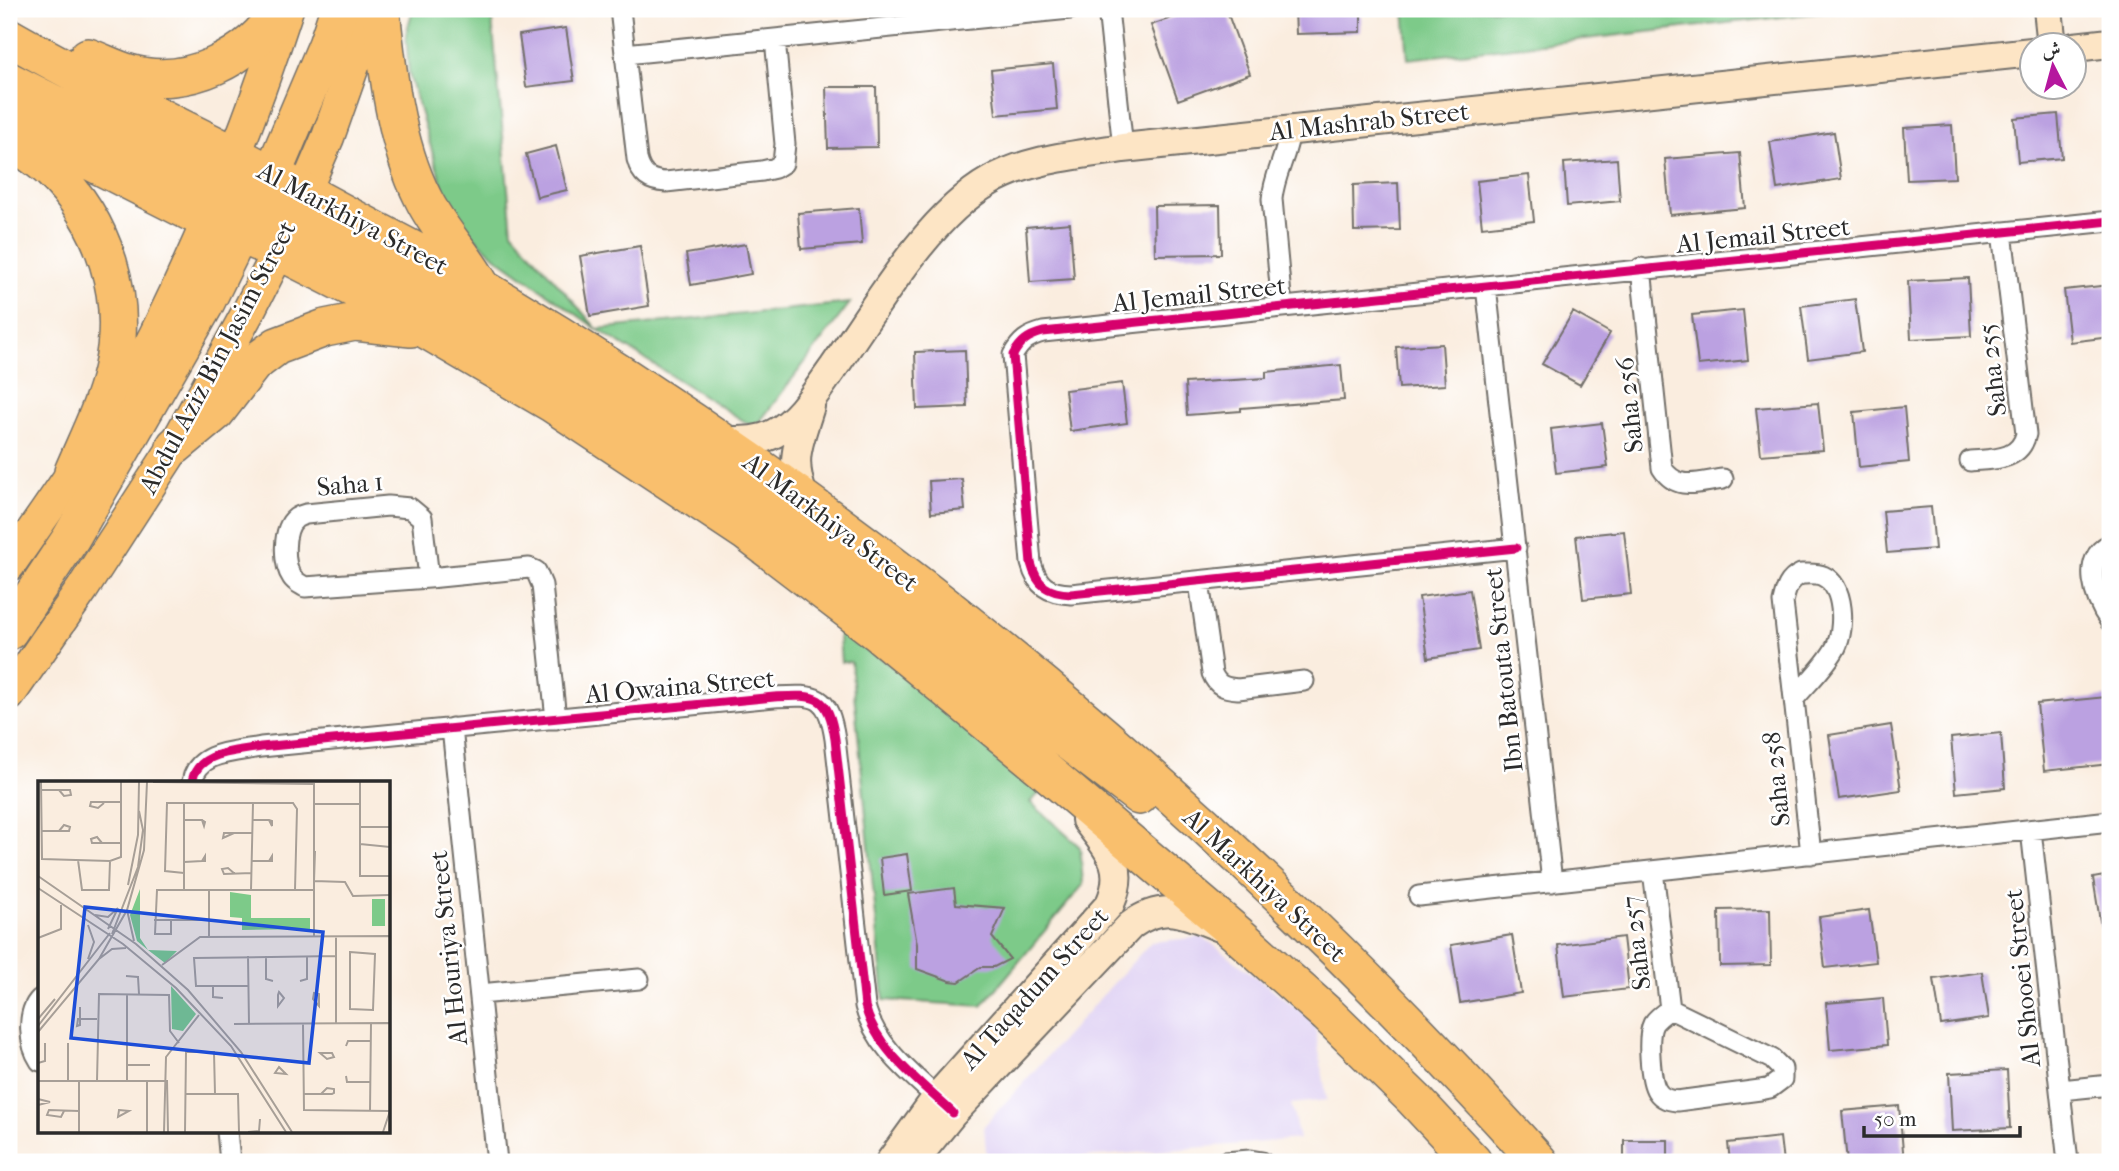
<svg xmlns="http://www.w3.org/2000/svg" width="2119" height="1171" font-family="'IM FELL French Canon',Amiri,serif">
  <style>
    .built { fill: #e1d4f4 }
    .green { fill: #7dca89; stroke: #547a5a; stroke-width: 2 }
    .building { fill: #bba1e1 }
    .lines { fill: none; stroke-linecap: round; stroke-linejoin: round }
    .street-casing { stroke: #736f6a; stroke-width: 23 }
    .secondary-casing { stroke: #736f6a; stroke-width: 32 }
    .primary-casing { stroke: #736f6a; stroke-width: 35 }
    .highway-casing { stroke: #736f6a; stroke-width: 40 }
    .street { stroke: #fff; stroke-width: 19 }
    .secondary { stroke: #fde5c5; stroke-width: 28 }
    .primary { stroke: #f9bf6d; stroke-width: 32 }
    .highway { stroke: #f9bf6d; stroke-width: 37 }
    .cycleway-casing { stroke: #fff; stroke-width: 13 }
    .cycleway { stroke: #d6006c; stroke-width: 9 }
    .labels { text-anchor: middle; stroke-width: 5; stroke-linejoin: round; paint-order: stroke }
    .street-label { font-size: 26px; fill: #2b2b2b; stroke: #fff }
    .inset-road { fill: none; stroke: #a79f97; stroke-width: 2 }
    .view { fill: #1d4ed8; fill-opacity: 0.15; stroke: #1d4ed8; stroke-width: 3.5 }
    .inset-edge { fill: none; stroke: #2b2b2b; stroke-width: 3.5 }
  </style>
  <rect width="100%" height="100%" fill="#fff"/>
  <filter id="ink" filterUnits="userSpaceOnUse"><feTurbulence type="fractalNoise" baseFrequency=".0143" numOctaves="2"/><feDisplacementMap in="SourceGraphic" scale="14" xChannelSelector="R" yChannelSelector="G"/><feConvolveMatrix kernelMatrix="1 2 1 2 8 2 1 2 1" color-interpolation-filters="sRGB"/></filter>
  <filter id="wash" filterUnits="userSpaceOnUse"><feTurbulence type="fractalNoise" baseFrequency=".00686" numOctaves="4" result="noise"/><feDisplacementMap in="SourceGraphic" scale="28" xChannelSelector="R" yChannelSelector="G"/><feGaussianBlur stdDeviation="1.57" result="paint"/><feColorMatrix in="noise" values="0 0 0 0 0 0 0 0 0 0 0 0 0 0 0 0 0 1.4 0 .05"/><feComposite in="paint" operator="in"/></filter>
  <g filter="url(#wash)">
    <rect width="100%" height="100%" fill="#faeddf"/>
    <path class="built" d="M 1203,937 L 1314,1021 L 1327,1100 L 1291,1104 L 1299,1139 L 1025,1162 L 987,1162 L 984,1126 L 1151,942 Z"/>
    <path class="green" d="M 413,9 L 491,9 L 512,231 L 597,329 L 850,303 L 755,428 L 597,329 L 496,257 L 452,218 L 409,74 L 406,34 Z
      M 1404,9 L 1851,9 L 1408,59 Z
      M 838,624 L 963,722 L 1041,792 L 1030,802 L 1080,847 L 1083,885 L 982,1006 L 884,1000 L 851,662 L 841,662 Z"/>
    <g id="blocks">
      <path class="building" d="M 1197,9 L 1226,9 L 1250,74 L 1178,100 L 1151,25 Z
        M 1295,9 L 1361,9 L 1361,32 L 1296,34 Z
        M 566,28 L 574,81 L 526,87 L 519,35 Z
        M 1053,64 L 1057,109 L 996,115 L 991,70 Z
        M 826,87 L 876,87 L 877,147 L 828,148 Z
        M 2058,114 L 2062,158 L 2018,162 L 2014,118 Z
        M 1952,125 L 1955,178 L 1907,180 L 1904,128 Z
        M 1834,132 L 1841,179 L 1777,189 L 1770,142 Z
        M 556,146 L 567,190 L 537,197 L 526,154 Z
        M 1740,153 L 1745,208 L 1670,215 L 1665,159 Z
        M 1617,159 L 1620,201 L 1567,206 L 1564,163 Z
        M 1529,175 L 1534,221 L 1482,227 L 1477,181 Z
        M 1398,183 L 1400,230 L 1354,231 L 1353,185 Z
        M 1220,205 L 1221,254 L 1155,255 L 1154,206 Z
        M 859,208 L 862,244 L 801,249 L 798,213 Z
        M 1070,223 L 1074,279 L 1030,282 L 1026,227 Z
        M 746,244 L 751,274 L 691,285 L 686,254 Z
        M 640,246 L 649,306 L 590,316 L 580,256 Z
        M 1968,278 L 1971,336 L 1911,339 L 1908,281 Z
        M 2110,285 L 2110,337 L 2070,342 L 2064,290 Z
        M 1855,299 L 1862,352 L 1808,359 L 1801,306 Z
        M 1743,310 L 1748,360 L 1698,365 L 1692,315 Z
        M 1573,312 L 1610,333 L 1580,385 L 1542,364 Z
        M 1442,344 L 1445,385 L 1399,388 L 1396,347 Z
        M 965,350 L 967,407 L 917,409 L 915,352 Z
        M 1341,365 L 1344,400 L 1241,408 L 1241,411 L 1187,415 L 1185,383 L 1266,378 L 1266,372 Z
        M 1122,383 L 1127,423 L 1070,431 L 1065,390 Z
        M 1818,403 L 1823,450 L 1761,455 L 1756,408 Z
        M 1904,407 L 1909,462 L 1859,467 L 1854,412 Z
        M 1602,423 L 1608,467 L 1556,473 L 1551,429 Z
        M 962,479 L 965,510 L 931,513 L 929,481 Z
        M 1931,507 L 1935,549 L 1887,553 L 1883,511 Z
        M 1624,531 L 1631,594 L 1583,599 L 1576,536 Z
        M 1470,590 L 1479,650 L 1428,658 L 1419,597 Z
        M 2106,697 L 2110,764 L 2044,771 L 2037,704 Z
        M 1891,725 L 1901,790 L 1839,799 L 1829,735 Z
        M 2001,733 L 2005,788 L 1956,793 L 1951,738 Z
        M 907,854 L 912,891 L 884,895 L 880,858 Z
        M 2110,875 L 2110,926 L 2101,927 L 2093,878 Z
        M 954,888 L 956,904 L 1005,908 L 992,937 L 1010,959 L 994,967 L 981,967 L 959,982 L 950,981 L 917,969 L 917,944 L 908,894 Z
        M 1770,909 L 1771,965 L 1720,966 L 1719,910 Z
        M 1869,910 L 1876,962 L 1825,968 L 1819,917 Z
        M 1512,935 L 1521,993 L 1460,1003 L 1451,945 Z
        M 1623,937 L 1629,989 L 1564,997 L 1558,945 Z
        M 1982,972 L 1989,1018 L 1941,1025 L 1934,979 Z
        M 1883,998 L 1887,1045 L 1830,1050 L 1826,1003 Z
        M 2007,1070 L 2010,1128 L 1952,1131 L 1949,1073 Z
        M 1899,1106 L 1904,1162 L 1847,1162 L 1842,1111 Z
        M 1780,1137 L 1783,1162 L 1730,1162 L 1728,1143 Z
        M 1624,1140 L 1668,1140 L 1668,1162 L 1624,1162 Z"/>
    </g>
  </g>
  <g filter="url(#ink)">
    <use href="#blocks" fill-opacity="0" stroke="#736f6a" stroke-width="2"/>
    <g class="lines">
      <g class="street-casing">
        <path id="street" d="M 620,9 L 637,159 C 641,175 649,181 666,182 L 762,171 L 775,168 L 783,163 L 785,144 L 775,39
          M 1108,9 L 1123,148
          M 625,54 L 1070,9
          M 1641,268 L 1662,468 C 1677,492 1699,482 1723,479
          M 1486,286 L 1552,882
          M 1282,307 L 1272,199 C 1274,174 1288,154 1290,129
          M 1970,461 C 1993,459 2020,461 2026,434 L 2002,232
          M 388,506 L 410,508 L 422,518 L 429,578 L 305,587 C 300,584 295,582 292,577 C 283,564 282,529 296,518 C 299,516 302,515 306,514 Z
          M 2110,544 C 2080,559 2095,600 2110,621
          M 1516,548 L 1071,594 C 1048,593 1037,586 1031,563 L 1013,355 C 1021,341 1028,336 1043,332 L 2110,221
          M 1801,574 C 1808,574 1817,573 1823,576 C 1845,586 1845,629 1836,647 C 1826,666 1807,683 1794,699 L 1783,602 C 1786,589 1788,580 1801,574 Z
          M 429,578 L 529,568 L 536,571 L 542,585 L 556,719
          M 1199,582 L 1212,673 C 1217,686 1225,688 1238,689 L 1304,681
          M 1794,699 L 1811,854
          M 452,728 L 497,1162
          M 192,782 C 197,751 235,752 261,747 L 774,697 C 816,695 828,693 835,739 L 865,1006 C 875,1047 915,1077 945,1105
          M 2031,830 L 2068,1162
          M 1653,871 L 1670,1009
          M 1419,896 L 2110,821
          M 480,994 L 639,979
          M 40,999 C 26,1013 29,1045 40,1061
          M 1670,1009 L 1772,1059 L 1782,1069 L 1782,1079 L 1770,1088 L 1760,1090 L 1677,1101 C 1669,1100 1662,1099 1657,1091 C 1650,1081 1647,1036 1653,1024 C 1657,1018 1664,1013 1670,1009 Z
          M 2061,1090 L 2110,1085
          M 227,1131 L 230,1162
          M 1225,1162 L 1250,1160 L 1262,1162"/>
      </g>
      <g class="secondary-casing">
        <path id="secondary" d="M 2048,9 L 2052,46
          M 2074,47 L 2110,43
          M 723,441 C 740,441 759,442 775,433 C 801,419 817,390 834,367 C 875,308 928,216 990,181 C 1029,158 1080,155 1123,148 L 2032,52
          M 804,499 C 789,458 798,445 810,406
          M 890,1162 L 937,1097 L 1110,904 C 1127,866 1108,849 1086,820
          M 913,1162 L 953,1113 L 1131,925 C 1164,901 1186,913 1220,927"/>
      </g>
      <g class="primary-casing">
        <path id="primary" d="M 9,565 C 63,487 120,409 161,323 C 211,221 252,117 287,9
          M 9,695 L 83,588 L 175,446 L 247,314 L 279,251 L 328,137 L 373,9"/>
      </g>
      <g class="highway-casing">
        <path id="highway" d="M 381,9 C 387,69 395,143 423,198 C 438,229 463,254 480,284
          M 9,37 C 84,80 162,118 239,157 C 287,182 335,209 383,234 C 416,252 451,269 484,289 C 878,523 1233,822 1539,1162
          M 88,57 C 102,62 115,69 129,73 C 186,90 251,58 280,9
          M 9,81 L 223,190 L 239,196 L 268,199
          M 9,120 L 208,221 L 279,251 L 372,298 L 553,404 L 746,532 L 877,632 L 1048,773 L 1236,933 L 1328,1015 L 1414,1099 L 1473,1162
          M 12,141 C 26,151 39,159 51,170 C 105,222 129,298 112,371 C 104,406 87,439 73,472
          M 266,197 L 272,175 L 327,45 L 339,9
          M 208,221 C 238,210 262,210 291,222 L 453,307 L 595,394 L 691,457 L 784,523 L 1139,796
          M 175,446 L 216,412 L 253,364 L 277,346 L 325,328 L 355,322 L 411,328
          M 9,631 L 71,538 L 205,304 L 249,214"/>
      </g>
      <use href="#street" class="street"/>
      <use href="#secondary" class="secondary"/>
      <use href="#primary" class="primary"/>
      <use href="#highway" class="highway"/>
      <g class="cycleway-casing">
        <path id="cycleway" d="M 1516,548 L 1071,594 C 1048,593 1037,586 1031,563 L 1013,355 C 1021,341 1028,336 1043,332 L 2110,221
          M 192,782 C 197,751 235,752 261,747 L 774,697 C 816,695 828,693 835,739 L 865,1006 C 876,1050 921,1083 953,1113"/>
      </g>
      <use href="#cycleway" class="cycleway"/>
    </g>
  </g>
  <g class="labels">
    <g class="street-label">
      <text transform="translate(1369 121) rotate(-6)" y="9">Al Mashrab Street</text>
      <text transform="translate(353 218) rotate(28)" y="9">Al Markhiya Street</text>
      <text transform="translate(1763 235) rotate(-6)" y="9">Al Jemail Street</text>
      <text transform="translate(1199 294) rotate(-6)" y="9">Al Jemail Street</text>
      <text transform="translate(217 357) rotate(-62)" y="9">Abdul Aziz Bin Jasim Street</text>
      <text transform="translate(1992 370) rotate(-97)" y="9">Saha 255</text>
      <text transform="translate(1629 405) rotate(-96)" y="9">Saha 256</text>
      <text transform="translate(350 484) rotate(-5)" y="9">Saha 1</text>
      <text transform="translate(831 522) rotate(37)" y="9">Al Markhiya Street</text>
      <text transform="translate(1503 670) rotate(-96)" y="9">Ibn Batouta Street</text>
      <text transform="translate(680 686) rotate(-5)" y="9">Al Owaina Street</text>
      <text transform="translate(1776 779) rotate(-96)" y="9">Saha 258</text>
      <text transform="translate(1265 885) rotate(43)" y="9">Al Markhiya Street</text>
      <text transform="translate(1636 943) rotate(-97)" y="9">Saha 257</text>
      <text transform="translate(448 948) rotate(-96)" y="9">Al Houriya Street</text>
      <text transform="translate(2022 978) rotate(-96)" y="9">Al Shooei Street</text>
      <text transform="translate(1034 988) rotate(-48)" y="9">Al Taqadum Street</text>
    </g>
  </g>
  <g transform="translate(38 781)">
    <rect width="352" height="352" fill="#faeddf"/>
    <path d="M 102,108 L 102,157 L 110,169 L 139,170 L 127,182 L 110,169 L 99,160 L 92,134 ZM 192,111 L 213,114 L 213,137 L 272,137 L 272,148 L 204,149 L 204,137 L 192,136 ZM 334,118 L 347,118 L 347,145 L 334,145 ZM 133,205 L 158,233 L 145,250 L 134,248 Z" fill="#7dca89"/>
    <path class="inset-road" d="M 3,1 L 4,78 L 72,80 L 83,76 L 83,1M 115,1 L 276,3M 322,1 L 322,95 L 352,95M 276,2 L 276,155M 3,9 L 32,9 L 33,14 L 26,15 L 21,9M 66,22 L 60,27 L 52,25 L 53,21 L 83,21M 276,23 L 322,23M 146,39 L 164,39 L 166,45 L 167,41 L 164,39M 214,39 L 231,39 L 234,40 L 234,45 L 231,39M 322,46 L 352,46M 3,50 L 31,50 L 32,46 L 26,44 L 21,50M 196,52 L 185,57 L 186,52 L 214,52M 64,62 L 59,56 L 53,58 L 54,62 L 82,62M 322,63 L 352,66M 40,79 L 44,109 L 71,109 L 72,80M 214,80 L 234,80 L 234,75 L 231,80M 146,81 L 164,80 L 167,75 L 167,80 L 164,80M 146,92 L 127,90 L 129,22 L 255,22 L 259,28 L 257,109M 197,93 L 190,87 L 184,88 L 186,93 L 214,92M 0,95 L 98,163 L 150,209 L 203,271 L 254,351M 276,100 L 307,101 L 315,115 L 352,114M 276,100 L 277,70M 90,104 L 100,54 L 101,1M 0,107 L 85,163 L 138,207 L 193,265 L 248,351M 146,109 L 146,22M 171,109 L 171,155M 213,109 L 215,22M 89,129 L 96,160M 57,134 L 70,136 L 80,127M 116,139 L 171,139M 133,139 L 133,153 L 117,153 L 119,109 L 276,109M 50,144 L 56,161 L 50,178M 70,148 L 80,127M 74,153 L 100,86 L 105,49 L 101,30M 0,157 L 23,148 L 23,124M 312,171 L 337,173 L 335,229 L 312,228 ZM 210,175 L 211,243M 228,175 L 228,198 L 235,200M 61,178 L 74,168 L 88,167M 124,184 L 162,156 L 351,155M 88,195 L 100,196 L 101,213M 262,200 L 269,198 L 269,175M 175,205 L 175,216 L 185,217M 210,205 L 158,205 L 156,177 L 298,175M 241,211 L 246,217 L 240,225 L 240,214 ZM 276,212 L 281,213 L 281,225 L 275,218 ZM 42,226 L 42,244 L 39,245 L 40,238 L 59,238M 0,238 L 17,218M 298,242 L 298,155M 196,243 L 351,242M 265,243 L 266,329 L 352,330M 0,245 L 72,152M 0,251 L 61,178 L 89,129 L 106,69 L 109,1M 30,262 L 30,300M 308,265 L 310,260 L 333,260M 282,272 L 294,272 L 296,276 L 289,278 ZM 0,282 L 7,280 L 7,262M 89,284 L 112,284M 241,286 L 248,293 L 237,292 ZM 308,295 L 309,301 L 332,301M 129,299 L 130,351M 0,300 L 129,300M 41,300 L 41,351M 59,300 L 61,213 L 131,214 L 132,250 L 141,262M 89,300 L 89,213M 147,313 L 200,313 L 201,351M 265,313 L 294,313 L 296,312 L 296,308 L 289,307 L 283,313M 0,318 L 12,321 L 0,324M 81,329 L 91,330 L 80,336 ZM 26,330 L 23,336 L 9,334 L 11,329 L 41,330M 332,330 L 333,242M 109,351 L 109,300M 126,351 L 128,276 L 161,234M 147,351 L 148,271 L 176,271 L 177,313M 210,351 L 221,350 L 222,338M 345,351 L 352,330 L 352,142"/>
    <path class="view" d="M 47,126 L 285,151 L 271,282 L 33,257 Z"/>
    <rect width="352" height="352" class="inset-edge"/>
  </g>
  <rect width="2119" height="1171" fill="none" stroke="#fff" stroke-width="35"/>
  <g transform="translate(2053 66) rotate(354)"><circle r="33" fill="#ffffff" stroke="#aaaaaa" stroke-width="2"/>
  <path d="M0-5L12 26L0 18L-12 26Z" fill="#b5179e"/>
  <text y="-10" font-size="19" font-weight="bold" text-anchor="middle" fill="#2b2b2b">ش</text>
  </g>
  <path d="M1864 1126v10h156v-10" fill="none" stroke="#2b2b2b" stroke-width="3.5"/>
  <text x="1874" y="1126" font-size="21" fill="#2b2b2b" stroke="#ffffff" stroke-width="5" paint-order="stroke">50 m</text>
</svg>
